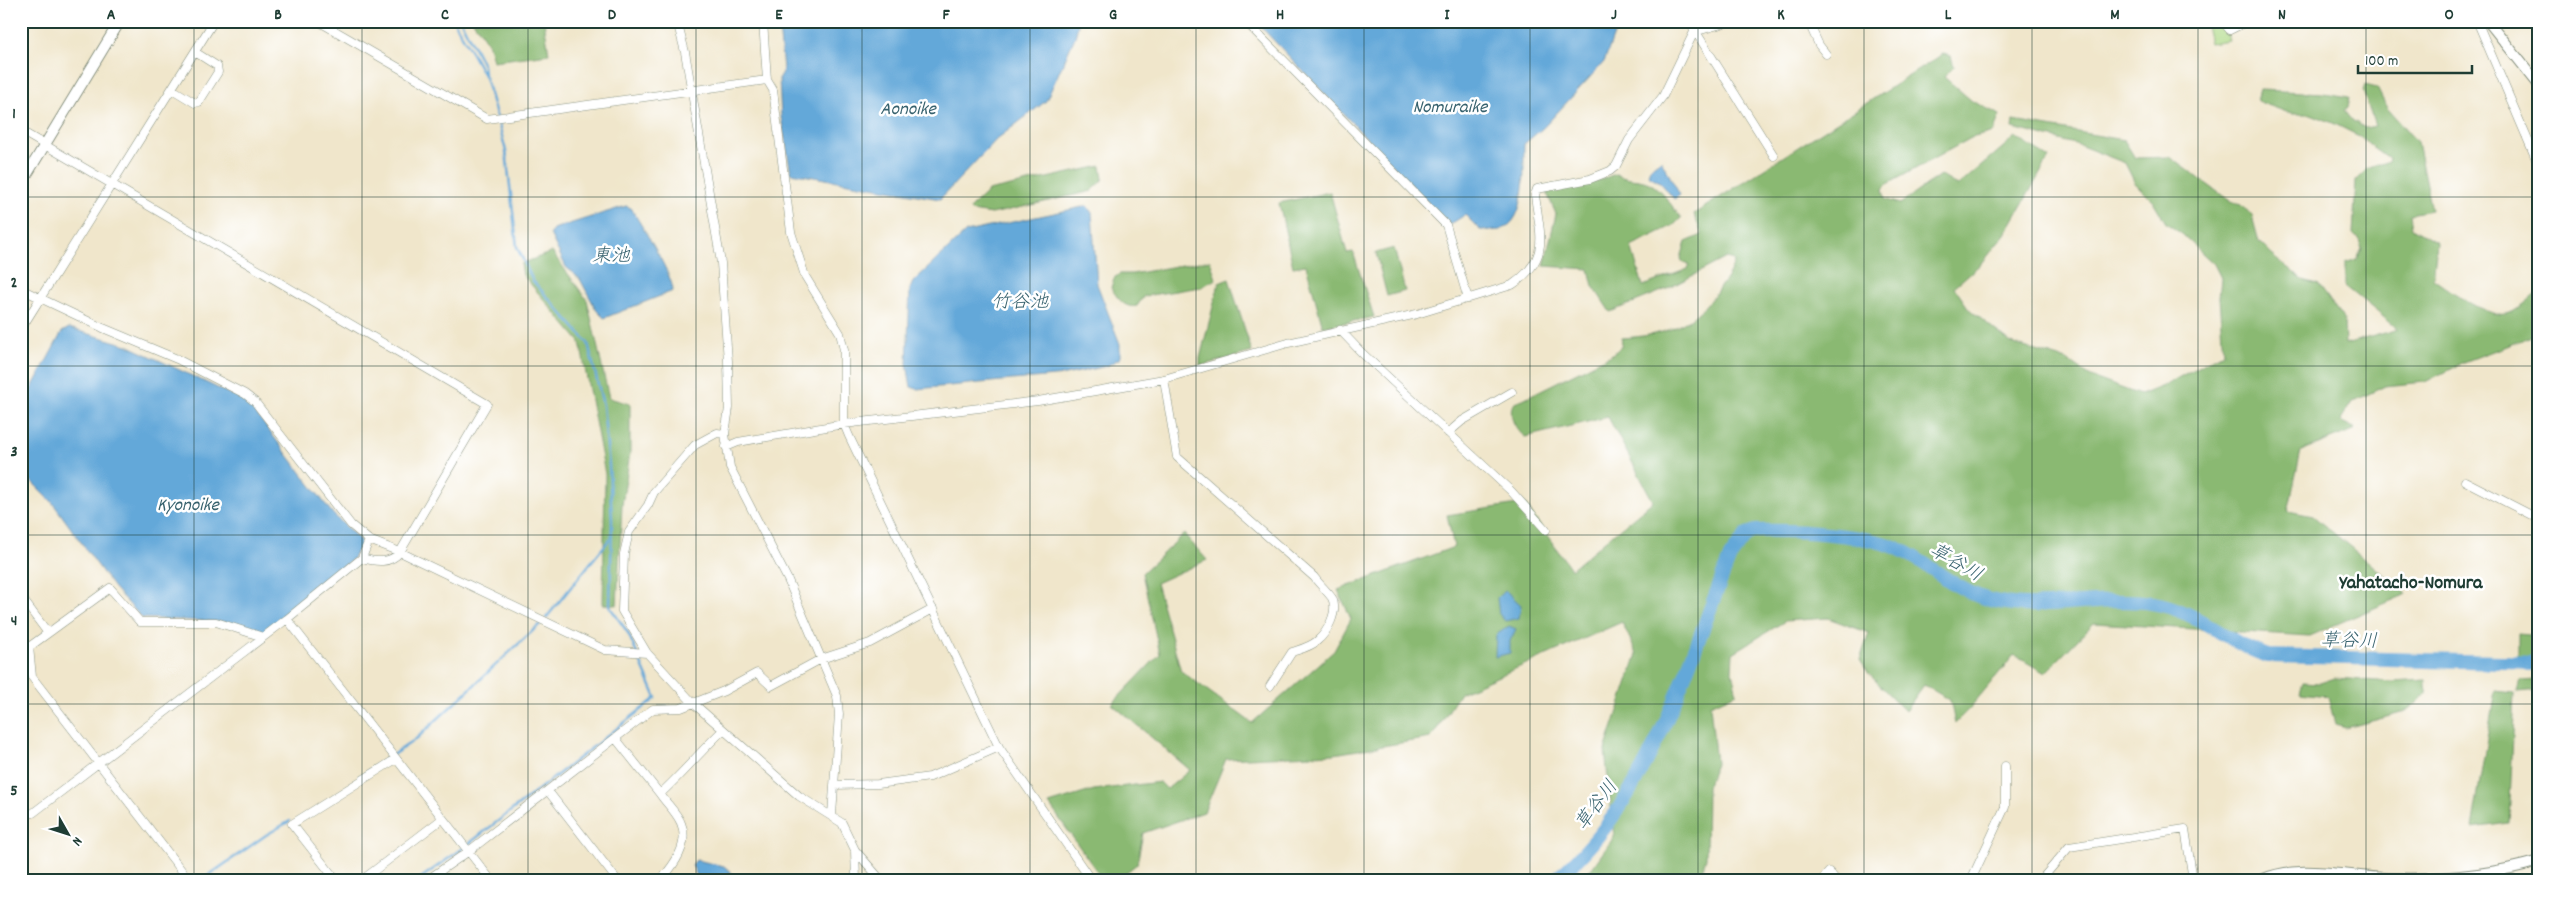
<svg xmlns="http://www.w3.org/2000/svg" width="2560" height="901" font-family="Dekko,'Klee One',sans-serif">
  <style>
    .green { fill: #aed985; stroke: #668b5c }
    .forest { fill: #8ab972; stroke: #547b53 }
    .water { fill: #63a8d9; stroke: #417286 }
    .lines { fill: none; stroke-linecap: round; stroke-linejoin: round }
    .stream { stroke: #63a8d9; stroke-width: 2.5 }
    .river { stroke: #63a8d9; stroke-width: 14 }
    .minor-casing { stroke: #889280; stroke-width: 9 }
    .major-casing { stroke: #889280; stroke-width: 12 }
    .minor { stroke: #fff; stroke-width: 8 }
    .major { stroke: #fff; stroke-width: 10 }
    .grid { fill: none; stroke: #1f3d34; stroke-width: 1; stroke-opacity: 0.55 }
    .labels { text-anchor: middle; stroke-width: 5; stroke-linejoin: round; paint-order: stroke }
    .water-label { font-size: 19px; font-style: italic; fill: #37626e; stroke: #fff }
    .quarter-label { font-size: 20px; font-weight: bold; fill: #1f3d34; stroke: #fff }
    .neatline { fill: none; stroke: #1f3d34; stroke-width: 2 }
    .grid-label { font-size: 16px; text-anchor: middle; font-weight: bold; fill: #1f3d34 }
  </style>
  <rect width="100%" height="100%" fill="#fff"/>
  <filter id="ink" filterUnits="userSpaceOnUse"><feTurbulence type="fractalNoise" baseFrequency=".02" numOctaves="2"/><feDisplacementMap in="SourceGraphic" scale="10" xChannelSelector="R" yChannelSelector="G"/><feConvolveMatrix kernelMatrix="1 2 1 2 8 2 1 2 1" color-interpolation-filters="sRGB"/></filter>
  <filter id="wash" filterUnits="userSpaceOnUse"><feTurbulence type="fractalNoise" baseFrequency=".0096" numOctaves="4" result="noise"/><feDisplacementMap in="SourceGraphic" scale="20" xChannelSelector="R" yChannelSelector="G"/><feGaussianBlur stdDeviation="1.12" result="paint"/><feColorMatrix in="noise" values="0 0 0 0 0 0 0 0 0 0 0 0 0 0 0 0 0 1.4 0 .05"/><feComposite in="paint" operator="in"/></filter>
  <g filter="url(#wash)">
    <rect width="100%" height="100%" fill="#f0e6cb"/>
    <path class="green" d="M 2205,21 L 2218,21 L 2226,30 L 2229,40 L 2210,43 Z"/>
    <path class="forest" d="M 473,21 L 544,21 L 549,54 L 493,61 L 489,45 Z
      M 1943,54 L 1951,56 L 1954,67 L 1944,77 L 1972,101 L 2000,115 L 1993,132 L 1971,138 L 1886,185 L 1883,189 L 1885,199 L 1900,204 L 1940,175 L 1958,186 L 2015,137 L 2049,158 L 2005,234 L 1983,262 L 1954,287 L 1969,309 L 2011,343 L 2066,360 L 2091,377 L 2140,395 L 2165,385 L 2223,353 L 2219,297 L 2221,278 L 2214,264 L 2182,234 L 2166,223 L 2153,201 L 2135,183 L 2125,163 L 2079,145 L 2013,128 L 2014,121 L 2124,140 L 2135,158 L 2170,157 L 2230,201 L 2241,204 L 2252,216 L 2259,242 L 2272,255 L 2303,280 L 2318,284 L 2344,320 L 2345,344 L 2396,330 L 2397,328 L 2345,286 L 2345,263 L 2357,259 L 2362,249 L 2359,240 L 2353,234 L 2356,180 L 2367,169 L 2388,161 L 2389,158 L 2357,135 L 2333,123 L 2311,114 L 2292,114 L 2257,101 L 2260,90 L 2324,93 L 2350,97 L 2348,107 L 2344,110 L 2352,120 L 2365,128 L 2375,126 L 2363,91 L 2365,85 L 2377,88 L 2387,108 L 2417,142 L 2431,210 L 2410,214 L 2412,228 L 2437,243 L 2433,279 C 2449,290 2490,321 2510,313 C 2520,309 2530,298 2539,292 L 2539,333 L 2535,335 L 2464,362 L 2425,382 L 2385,386 L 2352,402 L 2340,421 L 2356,429 L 2301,451 L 2288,511 L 2313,516 L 2407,594 L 2309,636 L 2094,623 L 2045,673 L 2014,655 L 1969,709 L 1955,723 L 1950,700 L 1924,685 L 1905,711 L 1869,674 L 1860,660 L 1869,633 L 1828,618 L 1785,621 L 1733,653 L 1732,672 L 1737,693 L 1710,705 L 1716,763 L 1707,787 L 1706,858 L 1699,880 L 1577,880 L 1592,868 L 1614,837 L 1605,750 L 1637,654 L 1622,622 L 1460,693 L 1431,738 L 1334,754 L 1226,759 L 1204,812 L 1143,833 L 1137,864 L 1116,880 L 1103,880 L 1049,804 L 1094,790 L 1160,782 L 1167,789 L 1190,770 L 1112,704 L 1160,654 L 1142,573 L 1184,534 L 1207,560 L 1156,583 L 1181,671 L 1252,723 L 1334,651 L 1351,619 L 1338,590 L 1454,547 L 1447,515 L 1524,503 L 1571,569 L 1653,501 L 1608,417 L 1525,437 C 1515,429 1508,416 1513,404 L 1611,355 L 1621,347 L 1622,338 C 1668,335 1693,326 1720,287 C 1727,278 1733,270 1734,260 L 1726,258 L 1667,289 L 1610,312 L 1593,286 L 1589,269 L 1544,266 L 1556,214 L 1546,191 L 1593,182 L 1616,174 C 1626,181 1639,178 1649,183 C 1663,190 1672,207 1681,218 L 1674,225 L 1631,246 L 1643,286 L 1688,269 L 1689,265 L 1683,263 L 1681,258 L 1686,242 L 1702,235 L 1694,214 Z
      M 1101,166 L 1103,179 L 1092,191 L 992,214 L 971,211 L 970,208 L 988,191 Z
      M 1330,192 L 1347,253 L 1353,252 L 1374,317 L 1323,327 L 1306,265 L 1293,267 L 1279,203 Z
      M 1394,248 L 1405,291 L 1387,296 L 1376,253 Z
      M 552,252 L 587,300 L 609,398 L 630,404 L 630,453 L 622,505 L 617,605 L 603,604 L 605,474 L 580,342 L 523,275 L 521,264 Z
      M 1210,260 L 1216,279 L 1201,287 L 1144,296 L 1137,306 C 1124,309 1118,298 1111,288 L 1114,278 L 1120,274 L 1132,274 Z
      M 1229,279 L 1252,352 L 1200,366 L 1200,358 L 1219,283 Z
      M 2518,634 L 2539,636 L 2539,660 L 2518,661 Z
      M 2335,678 L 2392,682 L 2426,680 L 2426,694 L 2405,712 L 2346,728 L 2335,725 L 2328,696 L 2300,693 L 2303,682 L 2320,683 Z
      M 2539,680 L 2539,690 L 2517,692 L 2520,681 Z
      M 2495,691 L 2515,693 L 2509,823 L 2472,828 Z"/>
    <path class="water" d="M 777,21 L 1079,21 L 1075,37 L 1046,101 L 997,139 L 940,199 L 791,173 L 781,117 L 779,78 L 783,70 L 779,26 L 772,25 Z
      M 1265,21 L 1619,21 L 1604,62 L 1544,127 L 1524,144 C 1523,168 1529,221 1500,230 C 1494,231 1486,230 1480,230 L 1465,215 L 1449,225 L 1262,28 Z
      M 1661,160 L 1680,195 L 1674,199 L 1660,182 L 1648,175 L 1650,168 Z
      M 626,206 L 631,208 C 641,225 673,275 673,291 L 604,318 L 597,311 L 580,279 L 566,267 L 550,234 L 553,229 Z
      M 1087,206 L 1092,213 L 1097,284 L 1120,344 L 1120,358 L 1107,366 L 1065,375 L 917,389 L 911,387 L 907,364 L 910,289 L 913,282 L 966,232 Z
      M 69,328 L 127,345 L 247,402 L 333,514 L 360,540 L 361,545 L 352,560 L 263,632 L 227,622 L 142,618 L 114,588 L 52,502 L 21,471 L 21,408 L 62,332 Z
      M 1505,590 L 1521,605 L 1519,618 L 1505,621 L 1499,614 L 1497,598 Z
      M 1509,626 L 1516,629 L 1510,641 L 1510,653 L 1495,657 L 1496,635 Z
      M 696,860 L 724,866 L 740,880 L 699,880 L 692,865 Z"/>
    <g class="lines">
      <path class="stream" d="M 461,21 L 483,65 L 484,74
        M 546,618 L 609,540
        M 360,777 L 416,739 L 540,624
        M 202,880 L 266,835 L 290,821
        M 418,880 L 462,849 L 656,698 L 628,633 L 610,607 L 612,520 L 609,465 L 603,405 L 588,343 L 533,281 L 517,247 L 506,151 L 495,111 L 485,77 L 454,21"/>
      <path class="river" d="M 1555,880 C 1650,802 1686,667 1730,557 L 1747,534 L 1756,531 C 1791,530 1871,534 1901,550 C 1932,565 1956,591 1990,600 C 2044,614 2098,595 2152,603 C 2196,609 2227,643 2268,656 L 2539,663"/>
    </g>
  </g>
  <g filter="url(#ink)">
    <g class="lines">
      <g class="minor-casing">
        <path id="minor" d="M 318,21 L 487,119 L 767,80
          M 677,21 L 685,52 L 721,263 L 728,361 L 729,408 L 725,434 L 730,467 L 788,580 L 837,696 L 839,714 L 832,815
          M 763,21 L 767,80 L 773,90 L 791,232 L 805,276 L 840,333 L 844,350 L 844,424 L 849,436 L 999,747 L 1091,880
          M 1245,21 L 1446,225 L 1468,299
          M 1689,21 L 1774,156
          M 1808,21 L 1819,45 L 1826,54
          M 2222,21 L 2230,30 L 2240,25 L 2242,21
          M 2477,21 L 2539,166
          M 1694,32 L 1732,21
          M 172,89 L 195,103 L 199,102 L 218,72 L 217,66 L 195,52
          M 21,131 L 487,404 L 400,552 C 390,564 376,562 362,558
          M 21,289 L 103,328 L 177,359 L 245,394 L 255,402 L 351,525 L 369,540 L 400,552 L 605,650 L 647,653
          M 21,329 L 214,21
          M 1340,330 L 1362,353 L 1511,491 L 1546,530
          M 1164,379 L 1177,457 L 1314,577 C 1319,584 1327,591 1332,598 C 1339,611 1327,633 1317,641 C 1310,647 1301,649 1292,652 L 1270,686
          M 1448,433 L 1462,421 L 1512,392
          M 725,434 L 717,433 L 695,445 L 654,492 L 648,505 L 629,532 L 624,554 L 622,611 L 647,653 L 693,703 L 799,796 L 842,823 L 855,850 L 881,880
          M 726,447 L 738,442 L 844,424 L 1038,401 L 1164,379 L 1288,343 L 1417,314 L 1512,285 C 1551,258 1540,236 1535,195 L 1537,189 L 1590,179 L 1610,171 L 1616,166 L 1629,140 L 1663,96 L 1694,32
          M 2465,481 L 2539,519
          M 21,597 L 48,633
          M 287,619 L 491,880
          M 616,739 L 660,794
          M 834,785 L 878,784 L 930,777 L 999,747
          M 548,791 L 617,880
          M 21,815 L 33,813 L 287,619 L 362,558 L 369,540
          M 855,850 L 856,880
          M 189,880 L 32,677 L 29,647 L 110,588 L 140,622 L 216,622 L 263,637
          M 336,880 L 292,824 L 396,759
          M 362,880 L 442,819
          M 427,880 L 469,851 L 653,709 L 681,708 L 724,691 L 757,673 L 771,686 L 821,659 L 870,643 L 933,609
          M 661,880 C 674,865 690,844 681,823 C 677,813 666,803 660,794 C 682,774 701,751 723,730
          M 1822,880 L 1829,872 L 1836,880
          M 1971,880 L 2005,807 L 2005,766
          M 2041,880 L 2069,847 L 2185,829 L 2193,880"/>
      </g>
      <g class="major-casing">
        <path id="major" d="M 2488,21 L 2539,85
          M 21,184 L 120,21
          M 2261,880 C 2299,863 2347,877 2387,878 C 2436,880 2491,875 2539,861"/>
      </g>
      <use href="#minor" class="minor"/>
      <use href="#major" class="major"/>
    </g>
  </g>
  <path class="grid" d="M 194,21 L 194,880M 362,21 L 362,880M 528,21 L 528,880M 696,21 L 696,880M 862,21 L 862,880M 1030,21 L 1030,880M 1196,21 L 1196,880M 1364,21 L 1364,880M 1530,21 L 1530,880M 1698,21 L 1698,880M 1864,21 L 1864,880M 2032,21 L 2032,880M 2198,21 L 2198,880M 2366,21 L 2366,880M 21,197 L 2539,197M 21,366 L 2539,366M 21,535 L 2539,535M 21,704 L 2539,704"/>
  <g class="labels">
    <g class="water-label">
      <text x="1450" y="112">Nomuraike</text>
      <text x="908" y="114">Aonoike</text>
      <text x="611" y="261">東池</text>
      <text x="1020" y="307">竹谷池</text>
      <text x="188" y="510">Kyonoike</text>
      <text transform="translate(1957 561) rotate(30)" y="7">草谷川</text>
      <text transform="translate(2349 639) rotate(1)" y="7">草谷川</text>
      <text transform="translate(1595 804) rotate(-53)" y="7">草谷川</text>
    </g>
    <g class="quarter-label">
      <text x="2411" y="588">Yahatacho-Nomura</text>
    </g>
  </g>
  <rect width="2560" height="901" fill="none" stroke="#fff" stroke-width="55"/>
  <g transform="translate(68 834) rotate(129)" stroke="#ffffff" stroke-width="4" paint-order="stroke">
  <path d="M0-4L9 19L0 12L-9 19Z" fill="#1f3d34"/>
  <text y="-8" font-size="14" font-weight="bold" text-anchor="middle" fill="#1f3d34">N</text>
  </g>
  <path d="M2358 65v8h114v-8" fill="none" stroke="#1f3d34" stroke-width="2.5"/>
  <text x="2365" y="65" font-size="15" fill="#1f3d34" stroke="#ffffff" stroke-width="4" paint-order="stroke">100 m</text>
  <rect x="28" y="28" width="2504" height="846" class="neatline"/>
  <g class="grid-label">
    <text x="111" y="19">A</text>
    <text x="278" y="19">B</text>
    <text x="445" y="19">C</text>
    <text x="612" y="19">D</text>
    <text x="779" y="19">E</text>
    <text x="946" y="19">F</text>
    <text x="1113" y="19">G</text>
    <text x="1280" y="19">H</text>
    <text x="1447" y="19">I</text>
    <text x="1614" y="19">J</text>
    <text x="1781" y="19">K</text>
    <text x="1948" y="19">L</text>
    <text x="2115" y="19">M</text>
    <text x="2282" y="19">N</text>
    <text x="2449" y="19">O</text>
    <text x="14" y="118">1</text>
    <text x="14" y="287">2</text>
    <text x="14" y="456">3</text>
    <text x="14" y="625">4</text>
    <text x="14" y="795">5</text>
  </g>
</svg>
